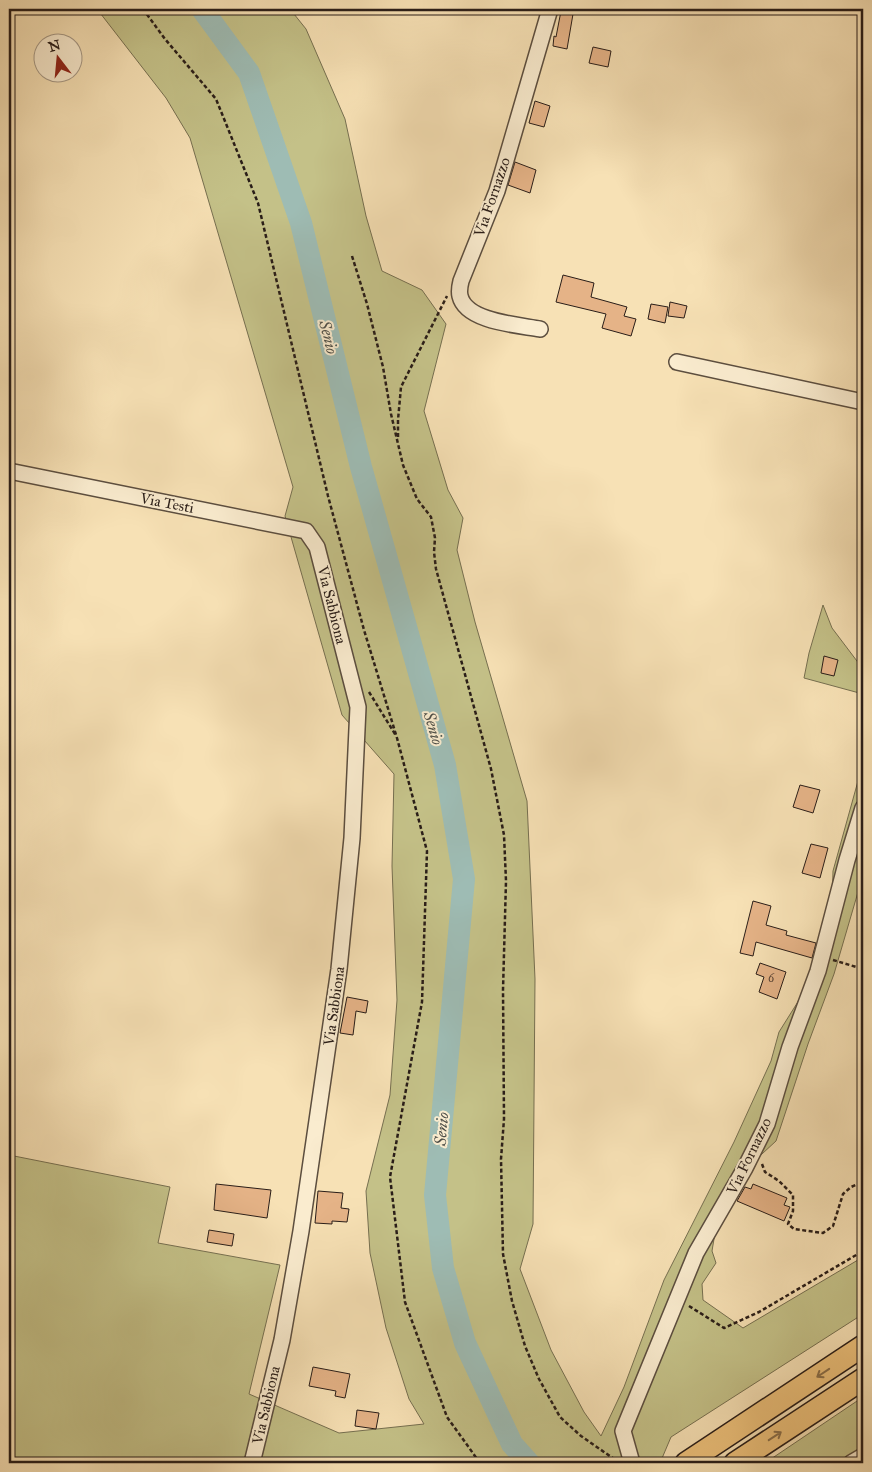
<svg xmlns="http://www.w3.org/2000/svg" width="872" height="1472" font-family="'IM FELL Great Primer',serif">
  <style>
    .green { fill: #c4c188; stroke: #766f50 }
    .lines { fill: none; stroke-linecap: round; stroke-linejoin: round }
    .river { stroke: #9ebcb4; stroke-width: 22 }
    .building { fill: #e5b387; stroke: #291d18 }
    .minor-casing { stroke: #5c4e3f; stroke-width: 18 }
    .highway-casing { stroke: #291d18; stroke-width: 24 }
    .path { stroke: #291d18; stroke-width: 2.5; stroke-dasharray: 4 2.5; stroke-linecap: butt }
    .minor { stroke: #faeccf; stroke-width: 15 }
    .highway { stroke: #ecc07a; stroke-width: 21 }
    .oneway { stroke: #8a6e49 }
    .labels { text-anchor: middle; stroke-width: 4; stroke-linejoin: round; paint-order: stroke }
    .number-label { font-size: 12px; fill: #584234 }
    .street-label { font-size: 15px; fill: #291d18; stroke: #faeccf }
    .water-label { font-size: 16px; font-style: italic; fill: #4c4d47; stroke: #faeccf }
  </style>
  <rect width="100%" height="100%" fill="#f7e1b5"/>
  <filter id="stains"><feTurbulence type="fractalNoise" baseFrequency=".004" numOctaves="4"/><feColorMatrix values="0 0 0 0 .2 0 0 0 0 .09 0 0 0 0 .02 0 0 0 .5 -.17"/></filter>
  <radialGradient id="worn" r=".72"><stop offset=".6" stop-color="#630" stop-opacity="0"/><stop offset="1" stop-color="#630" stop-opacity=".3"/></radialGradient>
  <path class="green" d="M 97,9 L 290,9 L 306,29 L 345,119 L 366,216 L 382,271 L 422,290 L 446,324 L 424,411 L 448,490 L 463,518 L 457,550 L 475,622 L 527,801 L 535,979 L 533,1224 L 520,1269 L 551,1350 L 584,1412 L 601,1436 L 624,1387 L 664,1280 L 734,1142 L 771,1061 L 779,1032 L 831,949 L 833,871 L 863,763 L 863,875 L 834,974 L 808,1044 L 776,1141 L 722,1191 L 712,1251 L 716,1263 L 702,1284 L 703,1300 L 743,1328 L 863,1257 L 863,1314 L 671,1437 L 660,1463 L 9,1463 L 9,1155 L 170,1187 L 158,1243 L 280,1265 L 249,1394 L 339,1433 L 424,1424 L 409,1399 L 386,1328 L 370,1253 L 366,1191 L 390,1095 L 397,1000 L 392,866 L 394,774 L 342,715 L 285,516 L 293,487 L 190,138 L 166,98 Z
    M 823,605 L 832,628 L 863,669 L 863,694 L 804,678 L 809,653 Z
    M 863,1397 L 863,1463 L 765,1463 Z"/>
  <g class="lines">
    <path class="river" d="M 202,9 L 249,73 L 301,223 L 361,467 L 445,765 L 464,879 L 435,1195 L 443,1268 L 465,1343 L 512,1444 L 529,1463"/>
  </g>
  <path class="building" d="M 561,11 L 573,14 L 567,49 L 553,46 L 554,36 L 556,37 Z
    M 593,47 L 611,51 L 608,67 L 589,63 Z
    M 535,101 L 550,106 L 544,127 L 529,123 Z
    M 515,162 L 536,170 L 530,193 L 508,185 Z
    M 563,275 L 594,283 L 591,297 L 627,307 L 624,316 L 636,319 L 631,336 L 602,328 L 606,314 L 556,302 Z
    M 670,302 L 687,306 L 684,318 L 668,316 Z
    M 651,304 L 668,307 L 665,323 L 648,319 Z
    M 824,656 L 838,660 L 834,676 L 821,673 Z
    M 800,785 L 820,790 L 813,813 L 793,807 Z
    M 811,844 L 828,848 L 820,878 L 802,873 Z
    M 753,901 L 771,906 L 766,925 L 787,931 L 786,935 L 816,943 L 812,958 L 756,942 L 753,956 L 740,953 Z
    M 760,963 L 786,972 L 777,999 L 759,992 L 764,977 L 756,974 Z
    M 347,997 L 368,1001 L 366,1013 L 356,1011 L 353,1035 L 340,1033 Z
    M 216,1184 L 271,1190 L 267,1218 L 214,1210 Z
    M 753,1184 L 787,1198 L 784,1205 L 790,1207 L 784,1221 L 737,1201 L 745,1187 L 751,1189 Z
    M 318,1191 L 343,1193 L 341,1208 L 349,1209 L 347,1222 L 332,1221 L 332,1224 L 315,1223 Z
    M 209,1230 L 234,1234 L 232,1246 L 207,1242 Z
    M 313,1367 L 350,1374 L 345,1398 L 335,1396 L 336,1391 L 309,1386 Z
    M 357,1410 L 379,1413 L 376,1429 L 355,1426 Z"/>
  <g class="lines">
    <g class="minor-casing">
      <path id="minor" d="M 540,329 C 519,325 466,322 460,296 C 459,292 460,285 461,281 L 497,191 L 550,9
        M 677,362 L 863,402
        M 9,471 L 306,531 L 317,547 L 358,707 L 352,838 L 339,969 L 301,1231 L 282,1340 L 252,1463
        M 632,1463 L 623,1431 L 696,1253 L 745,1168 L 767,1124 L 790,1047 L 818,971 L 847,860 L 863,808
        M 851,1463 L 863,1456"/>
    </g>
    <g class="highway-casing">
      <path id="highway" d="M 686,1463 L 863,1346
        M 735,1463 L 863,1379"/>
    </g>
    <path class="path" d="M 143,9 L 165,39 L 216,99 L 258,203 L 328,496 L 364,630 L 397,738 L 427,851 L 422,1002 L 390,1177 L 405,1302 L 447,1417 L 480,1463
      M 352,256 L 367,304 L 383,367 L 391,414 L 403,465 L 417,499 L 431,517 L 435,538 L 434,552 L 436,569 L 491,769 L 504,835 L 506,881 L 503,990 L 504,1119 L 501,1159 L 503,1254 L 512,1301 L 525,1346 L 539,1379 L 560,1417 L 581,1436 L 617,1461
      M 398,437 L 398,420 L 401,387 L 447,296
      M 369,692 L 395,734
      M 833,960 L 863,969
      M 762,1164 L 765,1172 L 779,1181 L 793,1195 L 793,1211 L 788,1224 L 794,1229 L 823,1233 L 833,1226 L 843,1194 L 851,1187 L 863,1182
      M 689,1306 L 724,1328 L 759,1312 L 863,1251"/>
    <use href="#minor" class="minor"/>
    <use href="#highway" class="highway"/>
  </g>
  <defs><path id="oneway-shaft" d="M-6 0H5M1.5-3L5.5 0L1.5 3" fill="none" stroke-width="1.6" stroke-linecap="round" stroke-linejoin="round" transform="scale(1.25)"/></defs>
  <g class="oneway">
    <use href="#oneway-shaft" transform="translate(823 1373) rotate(146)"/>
    <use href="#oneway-shaft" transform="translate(775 1436) rotate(-33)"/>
  </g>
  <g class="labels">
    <g class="number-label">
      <text x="771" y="982">6</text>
    </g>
    <g class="street-label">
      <text transform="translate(492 197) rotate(-71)" y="5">Via Fornazzo</text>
      <text transform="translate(167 503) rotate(11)" y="5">Via Testi</text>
      <text transform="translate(332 605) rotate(76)" y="5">Via Sabbiona</text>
      <text transform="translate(334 1006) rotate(-82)" y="5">Via Sabbiona</text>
      <text transform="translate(749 1156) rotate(-64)" y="5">Via Fornazzo</text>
      <text transform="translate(266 1405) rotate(-77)" y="5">Via Sabbiona</text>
    </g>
    <g class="water-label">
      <text transform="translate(329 337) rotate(76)" y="6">Senio</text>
      <text transform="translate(434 728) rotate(74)" y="6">Senio</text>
      <text transform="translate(441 1129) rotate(-85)" y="6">Senio</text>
    </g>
  </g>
  <rect width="872" height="1472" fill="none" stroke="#f7e1b5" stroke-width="30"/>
  <rect x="10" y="10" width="852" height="1452" fill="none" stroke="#291d18" stroke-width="2.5"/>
  <rect x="15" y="15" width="842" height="1442" fill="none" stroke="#291d18"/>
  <g transform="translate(58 58) rotate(344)"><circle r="24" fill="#faeccf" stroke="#a69986"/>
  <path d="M0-4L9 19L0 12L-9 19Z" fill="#8f2418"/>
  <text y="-8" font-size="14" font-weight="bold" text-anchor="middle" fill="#291d18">N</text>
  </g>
  <rect width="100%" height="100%" filter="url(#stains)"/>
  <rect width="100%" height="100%" fill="url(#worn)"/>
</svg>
